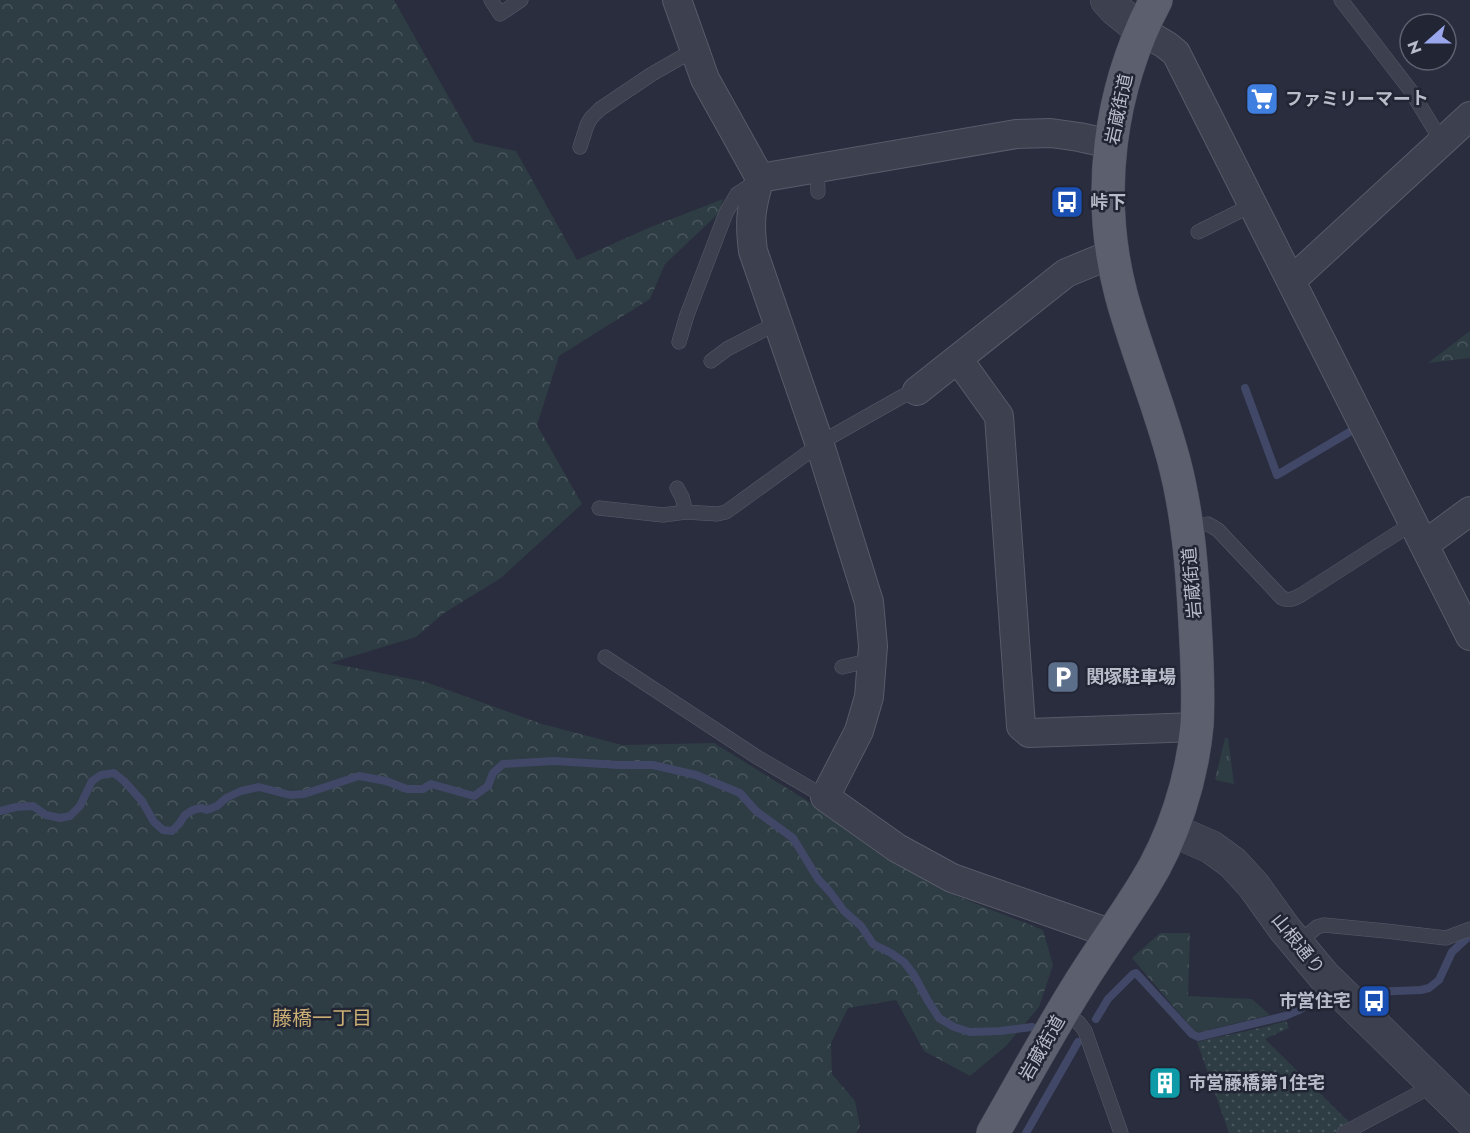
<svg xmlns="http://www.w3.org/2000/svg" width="1470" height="1133" font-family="Jost,'Noto Sans JP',sans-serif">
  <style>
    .grass { fill: url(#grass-tufts) }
    .forest { fill: url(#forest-crowns) }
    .park { fill: url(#park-dots) }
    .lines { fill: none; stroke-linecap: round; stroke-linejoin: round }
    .stream { stroke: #414766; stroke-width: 8 }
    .service-casing { stroke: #585b69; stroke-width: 15 }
    .minor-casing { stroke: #585b69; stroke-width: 30 }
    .tertiary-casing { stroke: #585b69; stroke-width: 34 }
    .primary-casing { stroke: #464958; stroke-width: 34 }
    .service { stroke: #3d404f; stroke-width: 14 }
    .minor { stroke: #3d404f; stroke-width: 28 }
    .tertiary { stroke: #3d404f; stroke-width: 33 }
    .primary { stroke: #5b5f6e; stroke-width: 33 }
    .labels { text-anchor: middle; stroke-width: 5; stroke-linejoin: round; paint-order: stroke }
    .poi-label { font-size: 18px; font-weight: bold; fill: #b9bcc9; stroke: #222534; text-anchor: start }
    .street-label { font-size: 18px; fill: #b9bcc9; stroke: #222534 }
    .neighbourhood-label { font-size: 20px; fill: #caae73; stroke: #222534 }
  </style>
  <defs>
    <pattern id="grass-tufts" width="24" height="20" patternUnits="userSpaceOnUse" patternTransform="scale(1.5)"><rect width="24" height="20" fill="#2e3c43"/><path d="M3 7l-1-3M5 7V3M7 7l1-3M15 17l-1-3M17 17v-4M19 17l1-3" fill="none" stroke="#4a565d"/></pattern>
    <pattern id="forest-crowns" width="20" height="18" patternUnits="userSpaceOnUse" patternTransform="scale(1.5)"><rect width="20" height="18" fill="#2e3c43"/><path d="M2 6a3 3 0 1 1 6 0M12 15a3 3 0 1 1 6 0" fill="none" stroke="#4a565d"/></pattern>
    <pattern id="park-dots" width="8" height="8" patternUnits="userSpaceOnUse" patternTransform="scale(1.5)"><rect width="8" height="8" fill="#2e3c43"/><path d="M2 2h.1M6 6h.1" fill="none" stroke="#4a565d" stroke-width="1.8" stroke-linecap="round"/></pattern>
  </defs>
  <rect width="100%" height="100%" fill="#292d3e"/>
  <path class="grass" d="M 1225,738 L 1228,738 L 1234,784 L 1215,780 Z"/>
  <path class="forest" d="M 0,0 L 394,0 L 474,142 L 516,151 L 577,260 L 646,229 L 723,199 L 720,212 L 665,264 L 650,299 L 559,356 L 537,425 L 582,504 L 501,578 L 444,613 L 416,637 L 330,663 L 426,682 L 542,724 L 622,745 L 714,743 L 806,800 L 888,857 L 944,891 L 1043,930 L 1053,965 L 1039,1007 L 1006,1046 L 970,1076 L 924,1051 L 896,1000 L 848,1008 L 831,1043 L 832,1074 L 855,1101 L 860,1126 L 856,1133 L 0,1133 Z
    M 1470,331 L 1470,358 L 1428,363 Z
    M 1160,933 L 1190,933 L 1188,996 L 1252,999 L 1270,1015 L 1196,1033 L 1132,958 Z"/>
  <path class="park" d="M 1286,1021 L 1289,1028 L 1265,1039 L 1349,1122 L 1334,1133 L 1229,1133 L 1197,1042 C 1227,1034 1256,1030 1286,1021 Z"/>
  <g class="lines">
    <path class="stream" d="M 1245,388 L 1277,475 L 1353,430
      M 0,811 L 16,807 L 33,806 L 46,815 L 60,818 L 70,816 L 80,806 L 92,781 L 101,775 L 114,773 L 124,781 L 142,801 L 154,822 L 163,830 L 172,831 L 179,824 L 185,815 L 193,810 L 201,808 L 207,810 L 217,806 L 226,798 L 241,791 L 259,787 L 290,795 L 304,794 L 359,776 L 386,781 L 407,789 L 423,789 L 431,784 L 474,796 L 488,786 L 493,773 L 503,764 L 554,761 L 619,765 L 653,765 L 696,775 L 740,793 L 756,811 L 793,838 L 818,879 L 830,892 L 844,911 L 861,926 L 873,944 L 891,953 L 904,962 L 914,975 L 928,1001 L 939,1018 L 954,1027 L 970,1032 L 1000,1031 L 1032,1027
      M 1372,992 L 1421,990 L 1429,988 L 1439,980 L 1452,952 L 1467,938 L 1470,937
      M 1096,1019 L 1108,999 L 1133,974 L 1136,973 L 1192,1034 L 1198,1037 L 1285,1016 L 1299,1010 L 1312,1002
      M 1026,1133 L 1078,1042"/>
    <g class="service-casing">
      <path id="service" d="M 491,0 L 500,14 L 521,0
        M 1341,0 L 1411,91 L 1442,142
        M 580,147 L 587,125 L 591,118 L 600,109 L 652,74 L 694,50
        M 817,168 L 818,192
        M 1198,232 L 1252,205
        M 679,342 L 687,315 L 726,213 L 737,194 L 757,181
        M 711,361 L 727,349 L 777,323
        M 677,488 L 682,497 L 686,512
        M 599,508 L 663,515 L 686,512 L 717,514 L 726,512 L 827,439 L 903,396 L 917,391
        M 1187,528 L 1208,524 L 1218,530 L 1282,598 C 1289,601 1294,599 1301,595 L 1413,523
        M 605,657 L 757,757 L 825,797
        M 842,667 L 872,660
        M 1297,944 L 1317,927 L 1324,925 L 1386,931 L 1446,938 L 1470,929
        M 1063,1012 L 1079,1023 L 1085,1031 L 1121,1133
        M 1344,1133 L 1419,1093 L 1431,1081"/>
    </g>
    <g class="minor-casing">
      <path id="minor" d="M 677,0 L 705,79 L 760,178 C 751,207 749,221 753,251 L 820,445 L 869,602 L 873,646 L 869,697 L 859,731 L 825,797 L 897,848 L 952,878 L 1112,934
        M 1141,30 L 1166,45 L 1176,53 L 1470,636
        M 760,178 L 1016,134 L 1051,133 L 1079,137 L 1111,144
        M 1291,281 L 1470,116
        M 958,359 L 999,416 L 1021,726 L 1029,733 L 1197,727
        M 917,391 L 1066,273 L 1112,254
        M 1424,545 L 1470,511"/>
    </g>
    <g class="tertiary-casing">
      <path id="tertiary" d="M 1107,0 L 1115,9 L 1141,30
        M 1172,830 L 1211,847 L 1233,863 L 1254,886 L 1284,928 L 1324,976 L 1470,1119"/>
    </g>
    <g class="primary-casing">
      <path id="primary" d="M 993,1133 C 1021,1084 1048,1034 1078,986 C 1099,952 1123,919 1144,885 C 1173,839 1192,780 1197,725 C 1199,691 1197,657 1195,623 C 1192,568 1188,514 1174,461 C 1159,404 1136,350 1121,294 C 1095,195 1109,89 1156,0"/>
    </g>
    <use href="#service" class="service"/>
    <use href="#minor" class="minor"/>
    <use href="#tertiary" class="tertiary"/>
    <use href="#primary" class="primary"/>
  </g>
  <defs>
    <g id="supermarket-square" transform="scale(1.725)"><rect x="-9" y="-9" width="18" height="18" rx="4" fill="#3f7fe0" stroke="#222534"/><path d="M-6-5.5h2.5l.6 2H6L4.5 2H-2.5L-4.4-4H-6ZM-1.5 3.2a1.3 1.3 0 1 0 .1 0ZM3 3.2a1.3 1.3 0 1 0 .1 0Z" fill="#fff"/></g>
    <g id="bus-square" transform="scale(1.725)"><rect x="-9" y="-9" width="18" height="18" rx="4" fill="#1a4fb4" stroke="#222534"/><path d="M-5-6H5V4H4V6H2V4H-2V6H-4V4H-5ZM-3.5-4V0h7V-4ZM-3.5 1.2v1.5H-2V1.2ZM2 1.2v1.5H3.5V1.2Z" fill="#fff"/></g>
    <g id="parking-square" transform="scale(1.725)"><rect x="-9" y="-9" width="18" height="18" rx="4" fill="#5c6f8a" stroke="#222534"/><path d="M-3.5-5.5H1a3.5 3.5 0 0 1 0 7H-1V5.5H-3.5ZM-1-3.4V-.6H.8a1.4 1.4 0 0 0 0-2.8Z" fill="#fff"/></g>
    <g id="building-square" transform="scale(1.725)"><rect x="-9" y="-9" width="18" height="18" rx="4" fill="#0f9aa8" stroke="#222534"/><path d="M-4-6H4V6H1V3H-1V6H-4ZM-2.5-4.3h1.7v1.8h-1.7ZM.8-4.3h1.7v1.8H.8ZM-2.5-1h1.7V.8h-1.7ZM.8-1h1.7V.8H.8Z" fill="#fff"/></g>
  </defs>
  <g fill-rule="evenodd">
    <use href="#supermarket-square" x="1262" y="99"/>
    <use href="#bus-square" x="1067" y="202"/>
    <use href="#parking-square" x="1063" y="677"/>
    <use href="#bus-square" x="1374" y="1001"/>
    <use href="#building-square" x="1165" y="1083"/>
  </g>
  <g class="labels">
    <g class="poi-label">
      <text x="1285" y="105">ファミリーマート</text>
      <text x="1090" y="208">峠下</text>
      <text x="1086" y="683">関塚駐車場</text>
      <text x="1351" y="1007" text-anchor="end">市営住宅</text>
      <text x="1188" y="1089">市営藤橋第１住宅</text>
    </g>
    <g class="street-label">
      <text transform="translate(1119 109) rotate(-78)" y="6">岩蔵街道</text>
      <text transform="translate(1192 583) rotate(-95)" y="6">岩蔵街道</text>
      <text transform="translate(1298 944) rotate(51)" y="6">山根通り</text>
      <text transform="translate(1042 1048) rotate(-60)" y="6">岩蔵街道</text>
    </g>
    <g class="neighbourhood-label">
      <text x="322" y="1025">藤橋一丁目</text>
    </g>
  </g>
  <g transform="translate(1428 42) rotate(249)"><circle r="28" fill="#222534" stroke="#5e6170" stroke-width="1.5"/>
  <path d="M0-4.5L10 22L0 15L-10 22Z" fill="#9aa7ed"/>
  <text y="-9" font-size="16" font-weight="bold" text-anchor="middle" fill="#b9bcc9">N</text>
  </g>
</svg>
